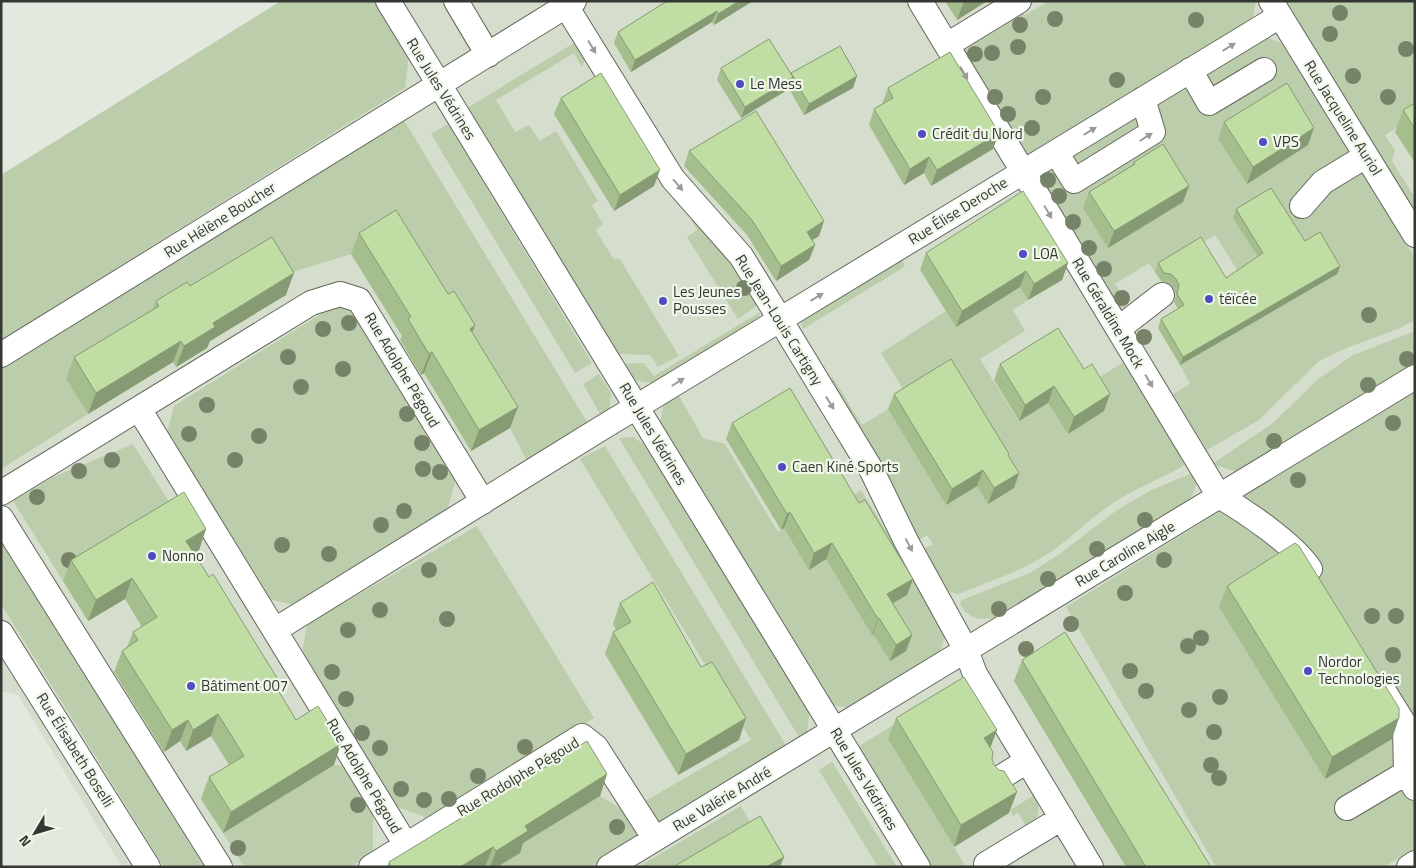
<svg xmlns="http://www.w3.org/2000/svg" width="1416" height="868" font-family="'Titillium Web',sans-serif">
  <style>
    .built { fill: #d5decc }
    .green { fill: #bccdab }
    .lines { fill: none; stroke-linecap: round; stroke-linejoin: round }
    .minor-casing { stroke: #62675d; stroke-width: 26 }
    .minor { stroke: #fff; stroke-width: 24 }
    .tree { fill: #778368 }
    .wall { fill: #a5be8d }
    .shaded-wall { fill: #869b73 }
    .building { fill: #c0dda4; stroke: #869b73 }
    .oneway { fill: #9a9b99 }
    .poi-dot { fill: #514bc2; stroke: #f0f7eb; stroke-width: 2 }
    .labels { text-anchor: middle; stroke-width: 4.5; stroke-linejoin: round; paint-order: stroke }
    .poi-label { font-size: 15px; fill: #353733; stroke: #f0f7eb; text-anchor: start }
    .street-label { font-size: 15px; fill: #353733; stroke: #f0f7eb }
  </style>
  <rect width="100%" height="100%" fill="#e3e9de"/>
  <path class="built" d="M 281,1 L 1415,1 L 1415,867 L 122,867 L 18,695 L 1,691 L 1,175 Z"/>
  <path class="green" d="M 281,1 L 376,1 L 409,54 L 405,88 L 1,340 L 1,175 Z
    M 1049,1 L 1256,1 L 1256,2 L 1252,23 L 1027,159 L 960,50 L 1022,10 L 1025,15 Z
    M 1284,1 L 1415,1 L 1415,116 L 1385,135 L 1395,150 L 1392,161 L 1415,198 L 1415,216 Z
    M 1260,35 L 1281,43 L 1415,258 L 1415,320 L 1398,329 L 1349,347 L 1319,361 L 1259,420 L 1207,450 L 1173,394 L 1190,384 L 1180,365 L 1266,315 L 1215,235 L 1155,272 L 1149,263 L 1115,284 L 1128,304 L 1118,311 L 1035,173 Z
    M 579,40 L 587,52 L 582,68 L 574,53 L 496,100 L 515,132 L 529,125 L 540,141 L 556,131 L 598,201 L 592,205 L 603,224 L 596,230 L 614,260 L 619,258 L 679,356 L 658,367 L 650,355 L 618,354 L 467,108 Z
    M 399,112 L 590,427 L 529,465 L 510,428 L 388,231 L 351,254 L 276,277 L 66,378 L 88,414 L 1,469 L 1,364 Z
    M 448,124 L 592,363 L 575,373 L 431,134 Z
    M 688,214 L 735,261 L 759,304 L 738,319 L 687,237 L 697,230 Z
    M 984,229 L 1028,300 L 1013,310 L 1025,331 L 980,359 L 1018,421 L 1048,403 L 1068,434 L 1104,411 L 1088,384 L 1127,360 L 1189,462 C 1165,478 1136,487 1112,504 C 1090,518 1073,537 1052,551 C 1023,571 990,581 958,594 L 946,591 L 919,552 L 933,544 L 927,535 L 914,543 L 830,382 L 832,376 L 862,425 L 888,409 L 946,504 L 977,486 L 1013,489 L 908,397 L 881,353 L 946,311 Z
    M 899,256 L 905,265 L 901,269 L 803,329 L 801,323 L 803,314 Z
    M 335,305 L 356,312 L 457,475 L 447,511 L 293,605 L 269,599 L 167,433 L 174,406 Z
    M 760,312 L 757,325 L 658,384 L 633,380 L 624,364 L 644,363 L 654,376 Z
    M 1415,331 L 1415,362 L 1237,472 L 1212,464 L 1273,423 L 1318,379 L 1353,355 Z
    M 599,374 L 611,393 L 609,415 L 603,419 L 583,384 Z
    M 1415,390 L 1415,848 L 1384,867 L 1216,867 L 1066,607 Z
    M 676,391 L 703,438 L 725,444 L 778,532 L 839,495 L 851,497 L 861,490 L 947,630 L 939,654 L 852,708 L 832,705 L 660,424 L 665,397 Z
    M 633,437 L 649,447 L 809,713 L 807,735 L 800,739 L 619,438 Z
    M 133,444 L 176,513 L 63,581 L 13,501 L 53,477 Z
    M 605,446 L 787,747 L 590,867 L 497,867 L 520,853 L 517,847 L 600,796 L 626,812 L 751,740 L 580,459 Z
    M 1195,472 C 1199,483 1194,496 1185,504 L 999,617 C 984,621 966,620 960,603 L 962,600 L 1030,573 L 1058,555 L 1117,510 L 1151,490 Z
    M 477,526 L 594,718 L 427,818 L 395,806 L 302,654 L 307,624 Z
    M 1,538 L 204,867 L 164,867 L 1,604 Z
    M 966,681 L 888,739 L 966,867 L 931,867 L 859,746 Z
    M 832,762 L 897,867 L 878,867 L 819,770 Z
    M 334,765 L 343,766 L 373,815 L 373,853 L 350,867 L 244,867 L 223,833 Z
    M 1036,794 C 1040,807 1040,820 1027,828 L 1018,813 L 1013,816 L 1010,810 Z
    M 741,806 L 755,830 L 691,867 L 638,867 Z"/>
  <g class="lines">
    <g class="minor-casing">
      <path id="minor" d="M 388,1 L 918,867
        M 456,1 L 488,55
        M 920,1 L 1219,496 C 1245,511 1294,544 1310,569
        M 1271,1 L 1415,235
        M 566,6 L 673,179 L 741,256 L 770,303 L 872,471 L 906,541 L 966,650 L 975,674 L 1091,867
        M 947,45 L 1019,1
        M 1190,70 L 1209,103 L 1264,70
        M 1056,152 L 1074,181 L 1153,132 L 1143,99
        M 1302,206 L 1323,182 L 1366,156
        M 1118,329 L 1162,295
        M 1,355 L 574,1
        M 139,409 L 406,845
        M 1,493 L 311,303 L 340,294 L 359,300 L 483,502
        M 1,518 L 220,867
        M 275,630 L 600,429 L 1280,16
        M 1,633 L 148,867
        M 1382,688 L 1405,725 L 1406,773
        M 998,779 L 1027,761
        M 1347,808 L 1406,773 L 1415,788
        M 986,864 L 1062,818
        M 371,867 L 582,736 L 596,747 L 655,839
        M 609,867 L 1415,377
        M 1409,867 L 1415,863"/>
    </g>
    <use href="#minor" class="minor"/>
  </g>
  <g class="tree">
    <circle cx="1340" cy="13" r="8"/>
    <circle cx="1055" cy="19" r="8"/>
    <circle cx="1196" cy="20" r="8"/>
    <circle cx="1020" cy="25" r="8"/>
    <circle cx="1330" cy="34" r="8"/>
    <circle cx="1018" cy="47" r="8"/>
    <circle cx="1406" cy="49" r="8"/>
    <circle cx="992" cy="53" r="8"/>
    <circle cx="975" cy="54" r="8"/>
    <circle cx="1353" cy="76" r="8"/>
    <circle cx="1117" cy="80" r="8"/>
    <circle cx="995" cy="97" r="8"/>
    <circle cx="1043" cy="97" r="8"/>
    <circle cx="1388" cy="97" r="8"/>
    <circle cx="1008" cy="114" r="8"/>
    <circle cx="1032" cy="128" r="8"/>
    <circle cx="1048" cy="180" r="8"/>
    <circle cx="1059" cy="196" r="8"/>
    <circle cx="1073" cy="222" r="8"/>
    <circle cx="1089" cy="248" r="8"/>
    <circle cx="1104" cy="269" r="8"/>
    <circle cx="744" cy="288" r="8"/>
    <circle cx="1122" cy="298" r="8"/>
    <circle cx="1369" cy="315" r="8"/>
    <circle cx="349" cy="323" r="8"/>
    <circle cx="323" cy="329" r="8"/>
    <circle cx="1144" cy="337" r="8"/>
    <circle cx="288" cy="357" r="8"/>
    <circle cx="1407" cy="359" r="8"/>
    <circle cx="343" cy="369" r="8"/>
    <circle cx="1368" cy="385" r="8"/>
    <circle cx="301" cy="387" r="8"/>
    <circle cx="207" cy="405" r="8"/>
    <circle cx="407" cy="414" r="8"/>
    <circle cx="1393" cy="423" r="8"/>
    <circle cx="189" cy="434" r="8"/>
    <circle cx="259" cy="436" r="8"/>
    <circle cx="1274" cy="441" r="8"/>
    <circle cx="422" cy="443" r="8"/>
    <circle cx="112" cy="460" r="8"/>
    <circle cx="235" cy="460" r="8"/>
    <circle cx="423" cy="469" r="8"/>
    <circle cx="79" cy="471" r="8"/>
    <circle cx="440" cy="472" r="8"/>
    <circle cx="1298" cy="480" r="8"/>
    <circle cx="37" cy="497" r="8"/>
    <circle cx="404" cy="511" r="8"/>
    <circle cx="1145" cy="520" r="8"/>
    <circle cx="381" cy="525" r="8"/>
    <circle cx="282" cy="545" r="8"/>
    <circle cx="1097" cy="549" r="8"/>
    <circle cx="329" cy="554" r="8"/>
    <circle cx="69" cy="560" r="8"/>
    <circle cx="1164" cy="560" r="8"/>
    <circle cx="429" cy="570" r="8"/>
    <circle cx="1048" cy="579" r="8"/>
    <circle cx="1125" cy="593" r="8"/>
    <circle cx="999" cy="609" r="8"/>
    <circle cx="380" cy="610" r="8"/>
    <circle cx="1372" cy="616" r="8"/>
    <circle cx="1396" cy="616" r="8"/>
    <circle cx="447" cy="619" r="8"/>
    <circle cx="1071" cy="624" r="8"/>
    <circle cx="348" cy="630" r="8"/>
    <circle cx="1201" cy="638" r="8"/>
    <circle cx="1188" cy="646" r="8"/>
    <circle cx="1026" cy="649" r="8"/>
    <circle cx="1393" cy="655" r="8"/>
    <circle cx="1130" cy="671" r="8"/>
    <circle cx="332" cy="672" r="8"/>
    <circle cx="1146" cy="691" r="8"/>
    <circle cx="1220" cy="697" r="8"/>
    <circle cx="346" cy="699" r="8"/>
    <circle cx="1189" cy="710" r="8"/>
    <circle cx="1214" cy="732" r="8"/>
    <circle cx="362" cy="733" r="8"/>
    <circle cx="525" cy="747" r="8"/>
    <circle cx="380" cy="748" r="8"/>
    <circle cx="1211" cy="765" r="8"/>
    <circle cx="478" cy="776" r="8"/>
    <circle cx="1219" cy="778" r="8"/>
    <circle cx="401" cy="789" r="8"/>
    <circle cx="449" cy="799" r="8"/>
    <circle cx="424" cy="800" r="8"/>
    <circle cx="358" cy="805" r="8"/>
    <circle cx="617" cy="827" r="8"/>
    <circle cx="238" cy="848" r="8"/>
  </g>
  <path class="wall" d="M 667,1 L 753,1 L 714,25 L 712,22 L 631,72 L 614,43 L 618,32 Z
    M 945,1 L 987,1 L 957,20 Z
    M 721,68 L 791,74 L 857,76 L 853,88 L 804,115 L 789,89 L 741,118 L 717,80 Z
    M 888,88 L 999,133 L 993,149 L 931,186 L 924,173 L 904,185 L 869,125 L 874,109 L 882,104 Z
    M 561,98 L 654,186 L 614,211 L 554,114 Z
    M 1415,103 L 1415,163 L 1395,132 L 1403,110 Z
    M 1224,122 L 1308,145 L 1247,184 L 1218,139 Z
    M 689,151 L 819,236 L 812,240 L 815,245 L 809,260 L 776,281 L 747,235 L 684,166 Z
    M 1134,162 L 1189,186 L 1183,202 L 1108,248 L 1083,208 L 1089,192 L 1132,165 Z
    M 1236,209 L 1305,241 L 1340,266 L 1337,274 L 1180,365 L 1158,328 L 1161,319 L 1178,309 L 1174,302 L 1176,294 L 1173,287 L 1168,283 L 1161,281 L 1155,272 L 1158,263 L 1226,278 L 1258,257 L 1233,218 Z
    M 359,233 L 448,294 L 475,325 L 472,333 L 510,428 L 471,451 L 424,373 L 421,375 L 400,340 L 402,336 L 351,254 Z
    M 926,253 L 1068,263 L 1062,280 L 1028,300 L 1020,287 L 956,327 L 920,270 Z
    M 190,286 L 286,295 L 210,341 L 207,348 L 176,367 L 173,362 L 88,414 L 66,379 L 74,357 L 153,309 L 156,301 Z
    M 1058,328 L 1104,411 L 1068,434 L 1048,403 L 1019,421 L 994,380 L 1000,364 Z
    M 894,394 L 1008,456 L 1019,473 L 1014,488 L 988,504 L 977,486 L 946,505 L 888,409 Z
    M 732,423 L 859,503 L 913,579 L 907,595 L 893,603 L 912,635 L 906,651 L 890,661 L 873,634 L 872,635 L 826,559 L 809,570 L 784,528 L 781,530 L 726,439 Z
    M 206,529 L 199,550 L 194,553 L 209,577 L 277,678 L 274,684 L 296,720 L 334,765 L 223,833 L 201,799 L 209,777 L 229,765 L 211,736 L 186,751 L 180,741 L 164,752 L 114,672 L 122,651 L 127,647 L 133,632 L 142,627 L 125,599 L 88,621 L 63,581 L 71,560 Z
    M 1227,586 L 1392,739 L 1325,779 L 1219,607 Z
    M 620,603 L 739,740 L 678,775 L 605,654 L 613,632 L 616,630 L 613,624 Z
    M 1022,660 L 1211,867 L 1126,867 L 1014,681 Z
    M 896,718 L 997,730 L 990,748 L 992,759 L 1009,813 L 954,847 L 888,739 Z
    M 607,774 L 600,796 L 523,843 L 520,853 L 497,867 L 387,867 L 389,862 L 466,815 L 468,808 L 505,792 Z"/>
  <path class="shaded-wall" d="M 739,1 L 753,1 L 714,25 L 718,14 Z
    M 964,1 L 987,1 L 957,20 Z
    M 717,11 L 712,22 L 631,72 L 635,60 Z
    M 857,76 L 853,88 L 804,115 L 809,104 Z
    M 793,77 L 789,89 L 741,118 L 745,107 Z
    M 1314,128 L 1308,145 L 1247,184 L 1253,167 Z
    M 999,133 L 993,149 L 931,186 L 937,170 Z
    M 929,157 L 924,173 L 904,185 L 910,169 Z
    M 660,170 L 654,186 L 614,211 L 620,195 Z
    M 1189,186 L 1183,202 L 1108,248 L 1114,231 Z
    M 824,221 L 819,236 L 801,247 L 807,232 Z
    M 815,245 L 809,260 L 776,281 L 781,266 Z
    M 1068,263 L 1062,280 L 1028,300 L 1034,284 Z
    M 1340,266 L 1337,274 L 1180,365 L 1183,357 Z
    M 1026,271 L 1020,287 L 956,327 L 962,311 Z
    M 294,273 L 286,295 L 210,341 L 207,348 L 176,367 L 184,346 L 213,323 Z
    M 475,325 L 467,346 L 470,329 Z
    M 181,341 L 173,362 L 88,414 L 96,393 Z
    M 432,352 L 424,373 L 421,375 L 429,354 Z
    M 1054,386 L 1048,403 L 1019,421 L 1025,405 Z
    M 1110,394 L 1104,411 L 1068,434 L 1074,417 Z
    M 518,407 L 510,428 L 471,451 L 479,430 Z
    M 983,470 L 977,486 L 946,505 L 952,489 Z
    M 1019,473 L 1014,488 L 988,504 L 994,488 Z
    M 790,512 L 784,528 L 781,530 L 787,514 Z
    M 206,529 L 199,550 L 179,562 L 186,541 Z
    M 832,543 L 826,559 L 809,570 L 814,553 Z
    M 132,578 L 125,599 L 88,621 L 96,600 Z
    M 913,579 L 907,595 L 881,610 L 887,594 Z
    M 879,618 L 873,634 L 872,635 L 878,619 Z
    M 912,635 L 906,651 L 890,661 L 896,645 Z
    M 218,714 L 211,736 L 186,751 L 193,730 Z
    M 746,718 L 739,740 L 678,775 L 686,754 Z
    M 1399,718 L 1392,739 L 1325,779 L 1332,757 Z
    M 188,720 L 180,741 L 164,752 L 172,730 Z
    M 997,730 L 989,751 L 984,738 Z
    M 341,744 L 334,765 L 223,833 L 231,812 Z
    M 607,774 L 600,796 L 523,843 L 520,853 L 497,867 L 490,867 L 496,851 L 525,826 Z
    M 1017,792 L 1009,813 L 954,847 L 961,825 Z
    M 493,847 L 485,867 L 460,867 Z
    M 784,857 L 780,867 L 766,867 Z"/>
  <path class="building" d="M 667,1 L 739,1 L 718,14 L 717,11 L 635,60 L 618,32 Z
    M 769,39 L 793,77 L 745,107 L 721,68 Z
    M 840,46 L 857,76 L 809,104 L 791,73 Z
    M 950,52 L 999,133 L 937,170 L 929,157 L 910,169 L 874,109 L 893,98 L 888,88 Z
    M 601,73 L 660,170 L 620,195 L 561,98 Z
    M 1287,83 L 1314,128 L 1253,167 L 1224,122 Z
    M 1415,103 L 1415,129 L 1403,110 Z
    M 756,111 L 824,221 L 807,232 L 815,245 L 781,266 L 752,220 L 689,151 Z
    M 1163,144 L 1189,186 L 1114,231 L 1089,192 L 1135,164 L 1134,162 Z
    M 1271,188 L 1305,241 L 1320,232 L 1340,266 L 1183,357 L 1161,319 L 1184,305 L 1177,294 L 1179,285 L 1176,279 L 1171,274 L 1164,273 L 1158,263 L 1201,237 L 1226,278 L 1263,253 L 1236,209 Z
    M 1023,191 L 1068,263 L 1034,284 L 1026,271 L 962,311 L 926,253 Z
    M 396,210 L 448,294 L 454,291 L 475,325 L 470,329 L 518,407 L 479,430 L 432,352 L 429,354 L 408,319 L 411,317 L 359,233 Z
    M 272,237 L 294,273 L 213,323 L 215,327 L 184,346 L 181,341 L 96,393 L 74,357 L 159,306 L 156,301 L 187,282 L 190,286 Z
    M 1058,328 L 1084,369 L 1092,364 L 1110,394 L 1074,417 L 1054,386 L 1025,405 L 1000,364 Z
    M 951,359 L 1009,454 L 1008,455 L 1019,473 L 994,488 L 983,470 L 952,489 L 894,394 Z
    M 790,388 L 859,503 L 865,500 L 913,579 L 887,594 L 912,635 L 896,645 L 879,618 L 878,619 L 832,543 L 814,553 L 790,512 L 787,514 L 732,423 Z
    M 184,492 L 206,529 L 186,541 L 209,577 L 213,574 L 277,678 L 272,680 L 296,720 L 318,706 L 341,744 L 231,812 L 209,777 L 244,756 L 218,714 L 193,730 L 188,720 L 172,730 L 122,651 L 138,640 L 133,632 L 157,617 L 132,578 L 96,600 L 71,560 Z
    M 1295,543 L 1299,546 L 1399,708 L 1399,718 L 1332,757 L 1227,586 Z
    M 653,582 L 701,667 L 712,662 L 746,718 L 686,754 L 613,632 L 631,622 L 620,603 Z
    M 1065,632 L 1211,867 L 1146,867 L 1022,660 Z
    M 964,677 L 997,730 L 984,738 L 993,752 L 992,759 L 994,765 L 999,770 L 1004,771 L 1017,792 L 961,825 L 896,718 Z
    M 587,741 L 607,774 L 525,826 L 528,831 L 496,851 L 493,847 L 460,867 L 391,867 L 389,862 L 471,812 L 468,808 L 502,787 L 505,792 Z
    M 760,816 L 784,857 L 766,867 L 673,867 Z"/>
  <defs><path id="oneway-solid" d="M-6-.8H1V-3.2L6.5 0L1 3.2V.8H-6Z" transform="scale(1.25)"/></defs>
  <g class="oneway">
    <use href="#oneway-solid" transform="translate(592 47) rotate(59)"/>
    <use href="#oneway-solid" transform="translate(1229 47) rotate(-31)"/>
    <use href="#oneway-solid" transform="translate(964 73) rotate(59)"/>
    <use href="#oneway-solid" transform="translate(1090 131) rotate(-31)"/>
    <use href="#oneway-solid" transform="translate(1146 137) rotate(-32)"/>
    <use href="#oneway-solid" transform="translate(678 185) rotate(49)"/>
    <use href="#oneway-solid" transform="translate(1048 212) rotate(59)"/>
    <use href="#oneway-solid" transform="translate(817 297) rotate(-31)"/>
    <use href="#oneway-solid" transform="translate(1149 381) rotate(59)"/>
    <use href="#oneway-solid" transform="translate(678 382) rotate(-32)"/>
    <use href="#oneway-solid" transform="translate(830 403) rotate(58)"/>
    <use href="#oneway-solid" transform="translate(909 545) rotate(62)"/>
  </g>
  <g class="poi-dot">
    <circle cx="740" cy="84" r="5"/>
    <circle cx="922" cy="134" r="5"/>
    <circle cx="1263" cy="142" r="5"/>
    <circle cx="1023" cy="254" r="5"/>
    <circle cx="1209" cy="299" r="5"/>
    <circle cx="663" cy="301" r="5"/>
    <circle cx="782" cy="467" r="5"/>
    <circle cx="152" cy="556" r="5"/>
    <circle cx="1308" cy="671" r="5"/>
    <circle cx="191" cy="686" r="5"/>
  </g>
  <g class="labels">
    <g class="poi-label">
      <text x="750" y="89">Le Mess</text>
      <text x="932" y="139">Crédit du Nord</text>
      <text x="1273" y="147">VPS</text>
      <text x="1033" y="259">LOA</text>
      <text x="673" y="297">Les Jeunes<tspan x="673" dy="17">Pousses</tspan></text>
      <text x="1219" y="304">téïcée</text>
      <text x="792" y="472">Caen Kiné Sports</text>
      <text x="162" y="561">Nonno</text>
      <text x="1318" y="667">Nordor<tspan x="1318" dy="17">Technologies</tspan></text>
      <text x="201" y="691">Bâtiment 007</text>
    </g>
    <g class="street-label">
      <text transform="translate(441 89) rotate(58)" y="5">Rue Jules Védrines</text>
      <text transform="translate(1343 118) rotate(58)" y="5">Rue Jacqueline Auriol</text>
      <text transform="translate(958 211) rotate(-32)" y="5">Rue Élise Deroche</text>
      <text transform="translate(220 220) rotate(-32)" y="5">Rue Hélène Boucher</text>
      <text transform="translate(1108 313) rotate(59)" y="5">Rue Géraldine Mock</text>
      <text transform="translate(779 320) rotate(58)" y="5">Rue Jean-Louis Cartigny</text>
      <text transform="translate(402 370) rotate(59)" y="5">Rue Adolphe Pégoud</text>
      <text transform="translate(653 434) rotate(59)" y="5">Rue Jules Védrines</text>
      <text transform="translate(1125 554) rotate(-31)" y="5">Rue Caroline Aigle</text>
      <text transform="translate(75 750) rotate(58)" y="5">Rue Élisabeth Boselli</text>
      <text transform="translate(364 776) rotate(59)" y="5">Rue Adolphe Pégoud</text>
      <text transform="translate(518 777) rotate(-31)" y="5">Rue Rodolphe Pégoud</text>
      <text transform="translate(864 779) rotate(59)" y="5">Rue Jules Védrines</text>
      <text transform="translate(722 799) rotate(-31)" y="5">Rue Valérie André</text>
    </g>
  </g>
  <rect width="1416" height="868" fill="none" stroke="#353733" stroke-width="5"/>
  <g transform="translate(35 833) rotate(232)" stroke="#f0f7eb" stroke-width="4" paint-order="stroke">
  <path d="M0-4L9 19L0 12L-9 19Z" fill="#353733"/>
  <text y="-8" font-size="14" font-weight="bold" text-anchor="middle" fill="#353733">N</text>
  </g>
</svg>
